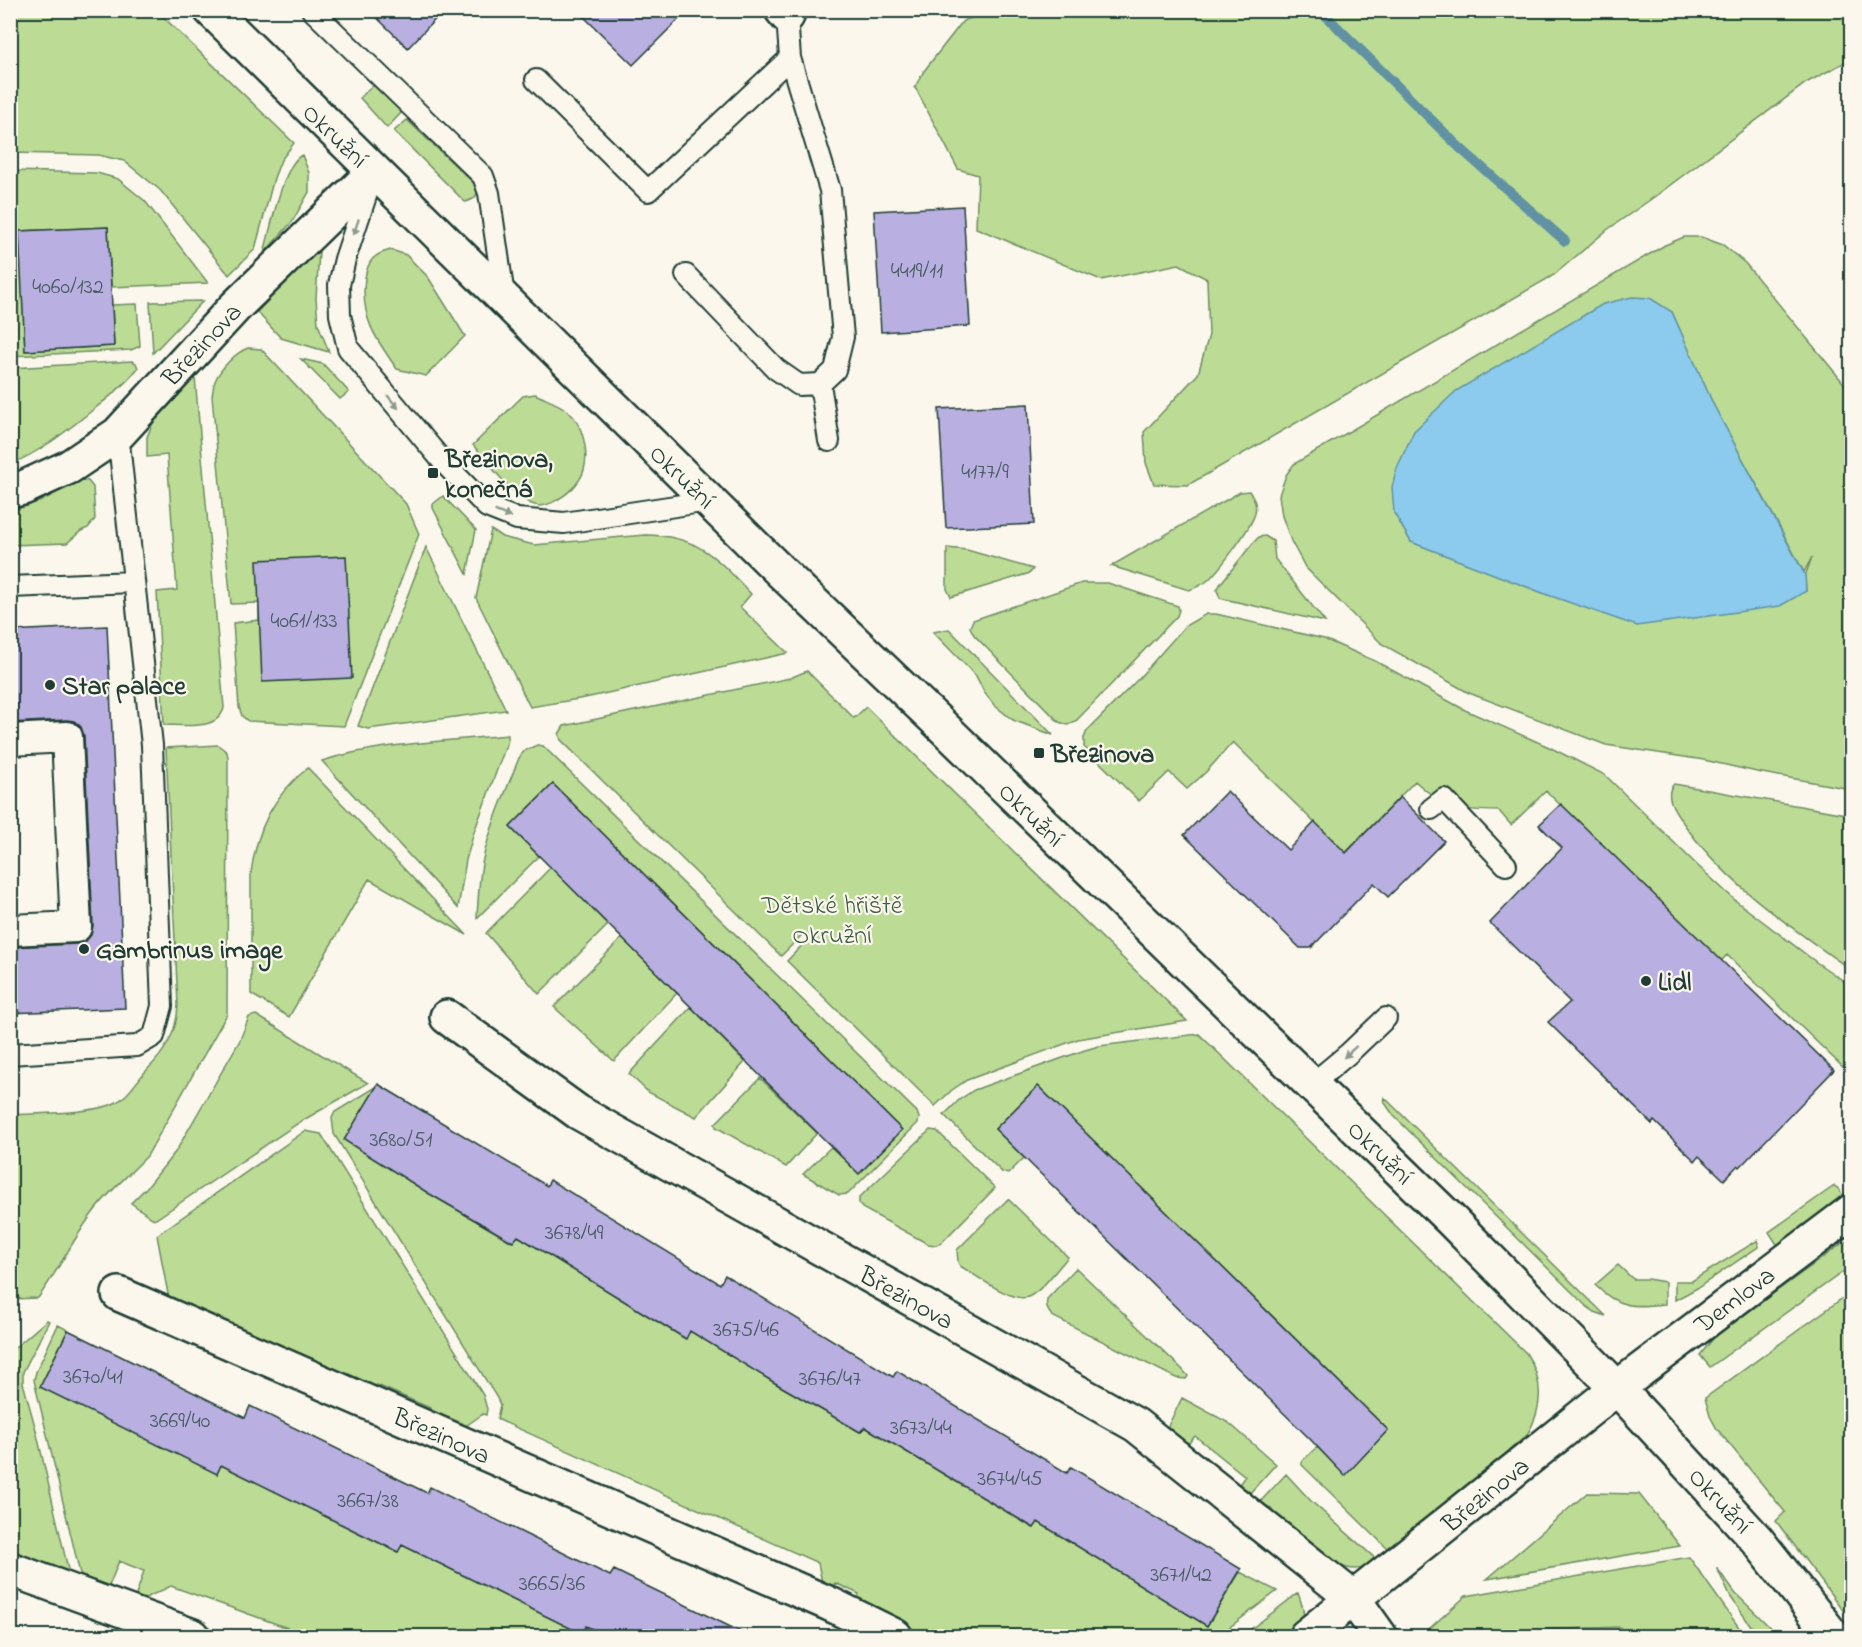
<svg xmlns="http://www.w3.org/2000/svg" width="1862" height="1647" font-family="'Indie Flower',sans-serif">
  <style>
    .green { fill: #bcdc95; stroke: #6e8c64; stroke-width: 1.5; fill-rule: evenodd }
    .water { fill: #8ccbed; stroke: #6092a3; stroke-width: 1.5 }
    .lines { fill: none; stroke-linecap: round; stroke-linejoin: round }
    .stream { stroke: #6092a3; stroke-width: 10 }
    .building { fill: #b9afe0; stroke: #1f3d34; stroke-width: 1.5 }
    .service-casing { stroke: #1f3d34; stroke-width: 24 }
    .pedestrian-casing { stroke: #1f3d34; stroke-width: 34 }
    .minor-casing { stroke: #1f3d34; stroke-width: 38 }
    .tertiary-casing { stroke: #1f3d34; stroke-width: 38 }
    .service { stroke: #fbf7ec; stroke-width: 20 }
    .pedestrian { stroke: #fbf7ec; stroke-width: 30 }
    .minor { stroke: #fbf7ec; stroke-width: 33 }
    .tertiary { stroke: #fbf7ec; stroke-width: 33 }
    .oneway { fill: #8d9a90 }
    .poi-dot { fill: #1f3d34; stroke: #fbf7ec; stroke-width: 2 }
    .labels { text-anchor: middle; stroke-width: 4.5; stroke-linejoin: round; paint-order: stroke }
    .number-label { font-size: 22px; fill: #465a5f }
    .street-label { font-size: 26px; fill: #1f3d34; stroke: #fbf7ec }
    .poi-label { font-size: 26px; font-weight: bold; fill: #1f3d34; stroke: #fbf7ec; text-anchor: start }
    .park-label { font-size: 26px; fill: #3e5d47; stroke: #fbf7ec }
  </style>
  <rect width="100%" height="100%" fill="#fbf7ec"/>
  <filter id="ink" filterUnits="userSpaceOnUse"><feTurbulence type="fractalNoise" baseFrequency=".0167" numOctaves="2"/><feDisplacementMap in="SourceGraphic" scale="12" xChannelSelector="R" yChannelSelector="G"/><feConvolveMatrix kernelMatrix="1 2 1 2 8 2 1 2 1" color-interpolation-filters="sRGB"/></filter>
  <g filter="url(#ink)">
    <path class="green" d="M 11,10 L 157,11 L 294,143 L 281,160 L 274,178 L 255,249 L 229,275 L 160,190 L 124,161 L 98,155 L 11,153 Z
      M 989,11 L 1851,11 L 1851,59 L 1806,83 L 1657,195 L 1607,230 L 1554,275 L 1188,485 L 1154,484 L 1146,463 L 1144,432 L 1198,374 L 1209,335 L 1207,279 L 1179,264 L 1101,280 L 976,228 L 978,175 L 958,169 L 915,87 L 924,71 L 963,21 Z
      M 373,85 L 402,112 L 387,128 L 360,98 Z
      M 407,120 L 478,187 C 478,196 474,200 465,202 L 394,131 Z
      M 302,155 L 309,173 L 309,192 L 292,222 L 264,253 C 270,232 283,163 302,155 Z
      M 10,171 L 97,173 L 118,179 L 145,201 L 208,283 L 111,287 L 108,227 L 20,231 L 25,351 L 114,346 L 112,305 L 137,304 L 140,346 L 131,350 L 11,356 Z
      M 1684,237 L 1701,237 L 1723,245 L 1745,263 L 1851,392 L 1851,789 L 1757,772 L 1704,760 L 1606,745 L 1469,693 L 1382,644 L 1305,567 L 1291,541 L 1282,516 L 1279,495 L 1286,475 L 1294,464 L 1665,245 ZM 1672,312 L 1714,406 L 1804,572 L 1812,557 L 1805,576 L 1806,591 L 1548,595 L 1411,542 L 1394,513 Z
      M 391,250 L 406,255 L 428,277 L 465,336 L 426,376 L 397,369 C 375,338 360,317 365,278 C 368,260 374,254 391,250 Z
      M 319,252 L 316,298 L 318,324 L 329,352 L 281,338 L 257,312 L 310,257 Z
      M 203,301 L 153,353 L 150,302 Z
      M 248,348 L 261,349 L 406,504 L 419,534 L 344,726 L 248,721 L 242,716 L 239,707 L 233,623 L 259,620 L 259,603 L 231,604 L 212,396 C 213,391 213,386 215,381 C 220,369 236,352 248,348 Z
      M 301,359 L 323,364 L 349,392 L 340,399 Z
      M 132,361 L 136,363 L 138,368 C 124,386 107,399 89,413 C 64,433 40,452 11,464 L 11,368 Z
      M 195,377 L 224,708 C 218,731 183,725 164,725 L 157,592 L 177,590 L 167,455 L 147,457 L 147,437 L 153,423 Z
      M 535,394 C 545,399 560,404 568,411 C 583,424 589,452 584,470 C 580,483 568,494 557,500 C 551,504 542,507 535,505 C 516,501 486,460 473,445 L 523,396 Z
      M 81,480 L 88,481 L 93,487 L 95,519 L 88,528 L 81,531 L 67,543 L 11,545 L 11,511 L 41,501 Z
      M 1249,491 C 1254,498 1257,504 1255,513 C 1252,527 1217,573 1206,582 C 1200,586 1195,588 1189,590 L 1111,566 L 1240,492 Z
      M 443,496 L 476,530 L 467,574 L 433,508 L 433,504 Z
      M 491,530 L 502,537 L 534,545 L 645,535 C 698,535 717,558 751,594 L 740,607 L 788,653 L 585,698 L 530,707 L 476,598 Z
      M 1265,536 L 1273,541 L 1275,559 L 1325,622 L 1220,598 L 1217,590 L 1221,583 L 1253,543 L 1259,537 Z
      M 426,547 L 506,710 L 368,729 L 358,726 Z
      M 947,548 L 967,550 L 1033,569 L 1030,573 L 951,597 L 947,589 Z
      M 1082,583 L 1108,583 L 1178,606 L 1179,610 L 1177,616 L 1077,720 L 1068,725 L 1059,722 L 974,635 L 970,627 L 973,620 Z
      M 1206,614 L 1216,614 L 1324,639 L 1375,661 L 1465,710 L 1549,747 L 1605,775 L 1698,866 L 1736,901 L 1816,962 L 1851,986 L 1851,1075 L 1727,955 L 1721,961 L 1546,791 L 1511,825 L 1499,811 C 1461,811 1443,808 1415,781 L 1318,881 L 1337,845 L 1233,742 L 1206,772 L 1187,789 L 1169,772 L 1139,801 L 1084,747 L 1084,738 L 1087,731 L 1139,678 L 1185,626 Z
      M 949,629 L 1053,735 L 1013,720 L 994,705 L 984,692 L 976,676 L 933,632 Z
      M 807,671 L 854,718 L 866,707 L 1187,1021 L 1078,1039 L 967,1080 L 952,1090 L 935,1106 L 787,961 L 809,938 L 804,933 L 781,956 L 561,740 L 559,734 L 564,726 L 790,678 Z
      M 508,735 L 508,740 L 474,832 L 466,860 L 458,908 L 322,761 C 379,743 449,741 508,735 Z
      M 218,745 L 227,752 L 228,758 L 227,1014 L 147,1156 C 128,1176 109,1191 92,1214 C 72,1241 58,1271 38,1298 L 11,1299 L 11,1115 C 37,1113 93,1114 115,1103 C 129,1096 137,1080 147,1070 C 166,1051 177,1032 178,1005 L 166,748 Z
      M 537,745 L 543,746 L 917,1112 L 919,1118 L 918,1123 L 848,1194 L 839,1195 L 803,1174 L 831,1147 L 859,1174 L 902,1130 L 553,784 L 510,827 L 539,856 L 477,918 C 478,898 479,878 483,859 C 491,824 506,791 519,758 L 524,751 Z
      M 308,768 L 467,935 L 369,879 L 289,1017 L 251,994 L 251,873 C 257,829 273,795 308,768 Z
      M 1674,784 L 1851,815 L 1851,970 C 1790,926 1725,884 1682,821 C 1675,811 1663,795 1674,784 Z
      M 551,867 L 608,925 L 539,994 L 486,933 Z
      M 622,938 L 677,993 L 614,1061 L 554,1007 Z
      M 691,1007 L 745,1062 L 696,1117 L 648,1092 L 629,1074 Z
      M 256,1015 L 368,1083 L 300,1122 L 156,1219 L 152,1218 L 131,1203 L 149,1185 L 176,1151 L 240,1040 L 249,1017 Z
      M 1199,1034 L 1526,1353 C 1544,1380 1543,1408 1527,1435 L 1391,1552 L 1302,1465 L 1302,1461 L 1317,1447 L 1345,1475 L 1388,1430 L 1038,1086 L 995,1129 L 1024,1158 L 1008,1174 L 1002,1172 L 944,1115 L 959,1100 L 974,1090 L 1085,1050 L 1099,1046 Z
      M 760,1078 L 817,1133 L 786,1167 L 716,1127 L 715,1124 Z
      M 376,1087 L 428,1193 L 512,1242 L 518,1236 L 685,1339 L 690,1331 L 775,1383 L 860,1432 L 865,1427 L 1033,1528 L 1038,1522 L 1207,1626 L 1240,1572 L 1277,1591 L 1218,1636 L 929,1636 L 856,1604 L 859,1594 L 835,1583 L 829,1593 L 824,1592 L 818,1563 L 497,1419 L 500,1405 L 497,1398 L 334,1134 L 332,1118 L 335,1112 Z
      M 1384,1097 L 1606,1316 L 1595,1312 L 1586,1306 L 1394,1116 L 1385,1103 Z
      M 930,1130 L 937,1131 L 995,1188 L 941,1243 L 936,1245 L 928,1244 L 862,1208 L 859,1203 L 859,1198 L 863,1194 Z
      M 305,1131 L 321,1134 L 483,1395 L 487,1409 L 486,1415 L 483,1414 L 457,1432 L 427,1418 L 430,1408 L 377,1385 L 371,1394 L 170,1305 L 157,1235 Z
      M 1834,1186 L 1838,1188 L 1844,1199 L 1778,1246 L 1769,1232 Z
      M 1008,1199 L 1068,1257 C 1058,1268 1041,1292 1028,1297 C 1012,1303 974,1274 960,1266 L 958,1262 L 957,1250 Z
      M 1758,1240 L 1758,1247 L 1699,1287 L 1675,1300 L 1675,1281 L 1692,1281 Z
      M 1851,1240 L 1851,1266 L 1710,1367 L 1700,1355 L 1716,1335 L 1843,1243 Z
      M 1618,1265 L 1633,1279 L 1647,1279 L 1665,1282 L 1665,1304 C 1634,1307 1619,1309 1595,1285 Z
      M 1076,1268 L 1182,1369 L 1188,1376 L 1186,1379 L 1176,1378 L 1052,1316 C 1047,1310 1046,1307 1047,1299 Z
      M 1851,1292 L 1851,1621 L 1776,1521 L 1785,1512 L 1717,1429 L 1710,1416 L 1705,1398 Z
      M 47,1320 L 49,1321 L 23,1372 L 23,1383 L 36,1430 L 70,1578 L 11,1556 L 10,1352 Z
      M 58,1325 L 68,1330 L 40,1387 L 217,1473 L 221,1465 L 397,1552 L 402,1545 L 582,1634 L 586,1626 L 607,1636 L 310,1636 L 171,1586 L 137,1602 L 134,1601 L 144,1571 L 119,1561 L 107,1591 L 82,1582 L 34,1380 L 36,1372 Z
      M 1182,1398 L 1229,1423 L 1276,1464 L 1249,1494 L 1238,1486 L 1245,1476 L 1195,1436 L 1187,1445 L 1166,1430 Z
      M 1286,1474 L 1311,1501 L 1378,1561 C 1368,1567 1359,1571 1347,1568 C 1326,1563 1278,1517 1260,1502 Z
      M 1587,1493 L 1639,1494 L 1680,1546 L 1487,1579 Z
      M 1689,1557 L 1745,1636 L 1620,1636 L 1620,1627 L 1532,1630 L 1532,1636 L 1421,1636 L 1466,1596 Z
      M 1717,1568 L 1735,1593 L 1779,1636 L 1758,1636 L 1730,1596 Z
      M 1298,1593 C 1307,1619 1306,1618 1286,1636 L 1242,1636 Z"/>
    <path class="water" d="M 1632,297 L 1650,298 L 1672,312 L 1714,406 L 1805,575 L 1806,591 L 1780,606 L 1637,626 L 1548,595 L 1411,542 L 1394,513 L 1392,487 L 1397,468 L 1414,431 L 1456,391 L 1603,304 Z"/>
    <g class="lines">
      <path class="stream" d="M 1320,10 L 1459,147 L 1565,241"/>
    </g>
    <path class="building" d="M 369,10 L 444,10 L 408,48 Z
      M 577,10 L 688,10 L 633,65 Z
      M 963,206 L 970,326 L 881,332 L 874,211 Z
      M 108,227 L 114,346 L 25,351 L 19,231 Z
      M 1028,404 L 1034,524 L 946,528 L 939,409 Z
      M 346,556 L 352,678 L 262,682 L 257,560 Z
      M 107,626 L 125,1008 L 10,1013 L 10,947 L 77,944 L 86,941 L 91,935 L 93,926 L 84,736 L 81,727 L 74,721 L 67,720 L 10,723 L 10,631 Z
      M 553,784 L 902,1130 L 859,1174 L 510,827 Z
      M 1227,791 L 1288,850 L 1315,822 L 1346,853 L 1400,797 L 1444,841 L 1388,897 L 1374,883 L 1311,948 L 1300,948 L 1184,835 Z
      M 1561,804 L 1834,1070 L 1740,1167 L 1738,1165 L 1724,1180 L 1699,1156 L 1695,1161 L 1654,1121 L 1652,1124 L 1548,1022 L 1570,1002 L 1490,923 L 1562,848 L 1539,825 Z
      M 378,1084 L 547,1186 L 550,1180 L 720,1284 L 725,1275 L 893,1377 L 897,1371 L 1067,1473 L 1071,1467 L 1241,1569 L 1207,1626 L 1038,1522 L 1034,1528 L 865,1427 L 860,1432 L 775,1383 L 690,1331 L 686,1339 L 518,1236 L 513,1242 L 428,1193 L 344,1140 Z
      M 1038,1086 L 1388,1430 L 1345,1476 L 1310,1439 L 995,1129 Z
      M 68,1330 L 245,1418 L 250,1406 L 427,1493 L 430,1487 L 610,1576 L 614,1570 L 749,1636 L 607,1636 L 586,1626 L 582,1634 L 402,1545 L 398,1552 L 221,1465 L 217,1474 L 40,1387 Z"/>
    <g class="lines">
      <g class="service-casing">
        <path id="service" d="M 312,10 L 483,176 L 489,193 L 504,296
          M 536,80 L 648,191 L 790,58
          M 371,181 L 345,259 L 339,285 L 340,315 L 348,348 L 444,463 L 487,507 L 517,519 L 564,523 L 695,503 L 707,499
          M 686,275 L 776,369 L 799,385 L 820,384 L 835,370 L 843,337 L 830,190 L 790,58 L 787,16
          M 820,384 L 829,441
          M 10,587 L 134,582
          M 1431,809 L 1444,799 L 1506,865
          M 10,1054 L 137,1046 L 154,1036 L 162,1006 L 152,745 L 118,434
          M 1312,1084 L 1348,1054 L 1386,1018"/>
      </g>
      <g class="pedestrian-casing">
        <path id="pedestrian" d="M 10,740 L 67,737 L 76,927 L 10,930"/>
      </g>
      <g class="minor-casing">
        <path id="minor" d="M 782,10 L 787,16
          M 10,491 L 23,488 L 69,467 L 118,434 L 236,306 L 374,172
          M 447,1017 L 578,1112 L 1136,1425 L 1353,1598 L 1380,1636
          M 119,1294 L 830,1604 L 895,1636
          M 10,1569 L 193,1636
          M 1306,1636 L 1617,1388 L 1852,1211"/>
      </g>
      <g class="tertiary-casing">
        <path id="tertiary" d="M 211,10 L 779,570 L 935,719 L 1451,1220 L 1617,1388 L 1682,1458 L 1757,1540 L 1833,1636"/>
      </g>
      <use href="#service" class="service"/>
      <use href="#pedestrian" class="pedestrian"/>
      <use href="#minor" class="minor"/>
      <use href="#tertiary" class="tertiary"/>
    </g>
    <defs><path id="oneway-solid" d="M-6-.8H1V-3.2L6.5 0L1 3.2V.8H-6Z" transform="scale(1.5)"/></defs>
    <g class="oneway">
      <use href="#oneway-solid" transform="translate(356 227) rotate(109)"/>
      <use href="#oneway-solid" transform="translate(393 402) rotate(50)"/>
      <use href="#oneway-solid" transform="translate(503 514) rotate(22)"/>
      <use href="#oneway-solid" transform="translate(1350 1052) rotate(138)"/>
    </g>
  </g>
  <g class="poi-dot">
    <rect x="427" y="467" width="12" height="12" rx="3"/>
    <circle cx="50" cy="685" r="6"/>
    <rect x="1033" y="747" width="12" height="12" rx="3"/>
    <circle cx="84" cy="949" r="6"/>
    <circle cx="1646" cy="981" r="6"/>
  </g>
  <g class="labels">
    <g class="number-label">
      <text x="917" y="277">4419/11</text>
      <text x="68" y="293">4060/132</text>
      <text x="985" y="478">4177/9</text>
      <text x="304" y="627">4061/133</text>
      <text x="401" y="1146">3680/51</text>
      <text x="574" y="1239">3678/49</text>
      <text x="746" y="1336">3675/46</text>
      <text x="93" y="1383">3670/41</text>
      <text x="830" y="1385">3676/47</text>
      <text x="180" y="1427">3669/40</text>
      <text x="921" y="1434">3673/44</text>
      <text x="1010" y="1485">3674/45</text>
      <text x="368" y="1507">3667/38</text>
      <text x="1181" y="1581">3671/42</text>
      <text x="552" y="1590">3665/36</text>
    </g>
    <g class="street-label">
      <text transform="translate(336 135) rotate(44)" y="9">Okružní</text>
      <text transform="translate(201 344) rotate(-47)" y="9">Březinova</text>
      <text transform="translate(683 476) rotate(44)" y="9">Okružní</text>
      <text transform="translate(1032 814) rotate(44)" y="9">Okružní</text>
      <text transform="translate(1381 1152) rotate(44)" y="9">Okružní</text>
      <text transform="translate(907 1297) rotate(29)" y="9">Březinova</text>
      <text transform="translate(1734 1299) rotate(-37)" y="9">Demlova</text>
      <text transform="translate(442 1435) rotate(24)" y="9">Březinova</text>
      <text transform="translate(1485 1494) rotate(-39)" y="9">Březinova</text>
      <text transform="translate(1721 1500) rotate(47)" y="9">Okružní</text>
    </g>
    <g class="poi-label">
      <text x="445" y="467">Březinova,<tspan x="445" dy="30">konečná</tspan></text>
      <text x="62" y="694">Star palace</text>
      <text x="1051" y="762">Březinova</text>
      <text x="96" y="958">Gambrinus image</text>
      <text x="1658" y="990">Lidl</text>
    </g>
    <g class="park-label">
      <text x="832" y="913">Dětské hřiště<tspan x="832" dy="30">Okružní</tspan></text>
    </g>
  </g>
  <rect width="1862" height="1647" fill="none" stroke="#fbf7ec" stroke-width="36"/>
  <rect x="18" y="18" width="1826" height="1611" fill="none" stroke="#1f3d34" stroke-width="2" filter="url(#ink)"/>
</svg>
